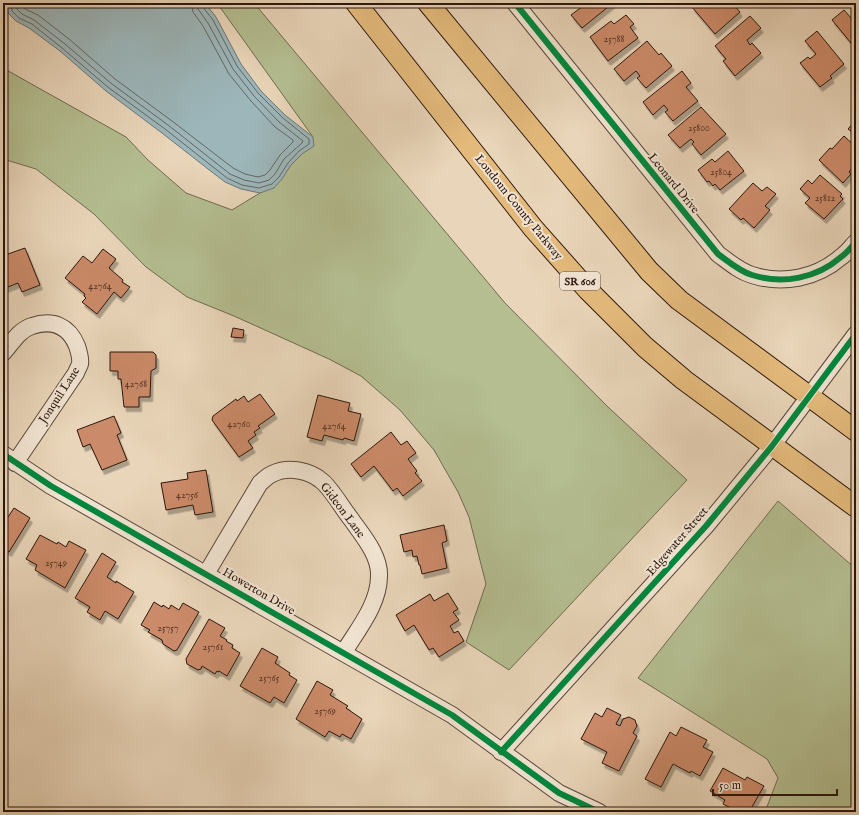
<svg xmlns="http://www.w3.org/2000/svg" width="859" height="815" font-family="'IM FELL English',serif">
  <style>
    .green { fill: #b4be91; stroke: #706a50 }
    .water { fill: #9cb6ba; stroke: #6f7675 }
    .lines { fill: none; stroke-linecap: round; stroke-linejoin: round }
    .shore { stroke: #646664; stroke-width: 1 }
    .building { fill: #cb8a69; stroke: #2b160e; filter: url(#shadow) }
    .minor-casing { stroke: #5a4639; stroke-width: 18 }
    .major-casing { stroke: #2b160e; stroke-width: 22 }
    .minor { stroke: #f1e4d2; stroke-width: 16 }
    .major { stroke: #e4ba7c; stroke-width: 20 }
    .cycleway-casing { stroke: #f1e4d2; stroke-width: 8 }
    .cycleway { stroke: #00873e; stroke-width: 6 }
    .labels { text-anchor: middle; stroke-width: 4; stroke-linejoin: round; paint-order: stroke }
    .number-label { font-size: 10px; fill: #533325 }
    .shield { fill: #f1e4d2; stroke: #665449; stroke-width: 1 }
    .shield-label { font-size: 11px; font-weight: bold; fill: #2b160e }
    .street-label { font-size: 12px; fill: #2b160e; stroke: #f1e4d2 }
  </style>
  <defs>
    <filter id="shadow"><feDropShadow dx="2.5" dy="4.5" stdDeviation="0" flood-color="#0004"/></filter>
  </defs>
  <rect width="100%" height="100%" fill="#e9d5b9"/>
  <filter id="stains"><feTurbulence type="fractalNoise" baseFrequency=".005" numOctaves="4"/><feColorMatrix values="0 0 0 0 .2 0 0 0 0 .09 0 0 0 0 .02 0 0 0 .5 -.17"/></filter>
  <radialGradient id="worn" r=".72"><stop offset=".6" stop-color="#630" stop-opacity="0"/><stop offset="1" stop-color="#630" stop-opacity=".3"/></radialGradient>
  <path class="green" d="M 217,3 L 254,3 L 505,303 L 608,407 L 687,480 L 509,670 L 466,642 L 486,584 L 469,517 L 458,492 L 434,450 L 400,410 L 361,376 L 329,359 L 234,316 L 187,297 L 146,267 L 94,214 L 36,169 L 3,159 L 3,68 L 126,137 L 148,160 L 186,193 L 232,210 L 260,193 L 313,137 Z
    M 778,501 L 856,569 L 856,812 L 765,812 L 778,778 L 767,759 L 638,678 Z"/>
  <path class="water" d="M 7,3 L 205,3 L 216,17 L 241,64 L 261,91 L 285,115 L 313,137 L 314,146 L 302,154 L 291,165 L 282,179 L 274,188 L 260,193 L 241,189 L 225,182 L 208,169 L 162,133 L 106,91 L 60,51 L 29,28 L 16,21 L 8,13 Z"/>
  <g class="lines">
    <path class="shore" d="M 11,3 L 12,11 L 19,18 L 32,24 L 62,48 L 109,88 L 165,129 L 227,178 L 242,185 L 259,188 L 272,184 L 279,177 L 288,163 L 299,151 L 309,144 L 309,139 L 283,118 L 258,93 L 237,66 L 213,20 L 202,6 L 202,3
      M 16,3 L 17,9 L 22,14 L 34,20 L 65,44 L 112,84 L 168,125 L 230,174 L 244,180 L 259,183 L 269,180 L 275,174 L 284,159 L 302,143 L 303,141 L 279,122 L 254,96 L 233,69 L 208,23 L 198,9 L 197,3
      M 22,3 L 23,6 L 25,9 L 38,15 L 69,39 L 115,79 L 172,121 L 233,168 L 245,174 L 258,177 L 265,175 L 270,170 L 280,155 L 293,142 L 293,140 L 275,127 L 251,101 L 229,74 L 203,26 L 193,12 L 191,3"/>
  </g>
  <path class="building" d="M 581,3 L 613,3 L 582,28 L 571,15 L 583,6 Z
    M 696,3 L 732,3 L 740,12 L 715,34 L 692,7 Z
    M 844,10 L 851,18 L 856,14 L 854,12 L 856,10 L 856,49 L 832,20 Z
    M 626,15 L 634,24 L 630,27 L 638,38 L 608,61 L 590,37 L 611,21 L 614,24 Z
    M 750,16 L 761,28 L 747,40 L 750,45 L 752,43 L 761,53 L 735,76 L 723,61 L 726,59 L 715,46 Z
    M 817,31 L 844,64 L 830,76 L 832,78 L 820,87 L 800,63 L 808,57 L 810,59 L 816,54 L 805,41 Z
    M 647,41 L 659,55 L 661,53 L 672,66 L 646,88 L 637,78 L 640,76 L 636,71 L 624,81 L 614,69 Z
    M 682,71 L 691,83 L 686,87 L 698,101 L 673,121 L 665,112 L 668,110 L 664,105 L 653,115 L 643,102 Z
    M 701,107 L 726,134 L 701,155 L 692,144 L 694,142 L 691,139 L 680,148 L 668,135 Z
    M 856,120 L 856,135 L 848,129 Z
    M 844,136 L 856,147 L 856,170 L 853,167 L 849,172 L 851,174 L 843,183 L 819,160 L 830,148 L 832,149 Z
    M 728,151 L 744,171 L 720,190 L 715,184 L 713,186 L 709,181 L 707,182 L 698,170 L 712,159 L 715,162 Z
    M 820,175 L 842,194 L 840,196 L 843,199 L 824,219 L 805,203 L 810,198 L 800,189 L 808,180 L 812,184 Z
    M 753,183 L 762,191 L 767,187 L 776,194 L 765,206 L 770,210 L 754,228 L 743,218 L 741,220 L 729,209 Z
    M 25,248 L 40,285 L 22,292 L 18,283 L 3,289 L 3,251 L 6,250 L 8,254 Z
    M 103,249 L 116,259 L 109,268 L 123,280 L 122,282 L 130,287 L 121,298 L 114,292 L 97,314 L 82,302 L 86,298 L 84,296 L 85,294 L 65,278 L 83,256 L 92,263 Z
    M 233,328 L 244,330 L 243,338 L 231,337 Z
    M 110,352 L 153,352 L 156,355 L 156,368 L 151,371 L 150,397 L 139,397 L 139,407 L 124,407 L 121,379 L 118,379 L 118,371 L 110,371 Z
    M 260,394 L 275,414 L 258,426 L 260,428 L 254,432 L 256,435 L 248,441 L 253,448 L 239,457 L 212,420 L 213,416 L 236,399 L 237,401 L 244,396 L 248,402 Z
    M 318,395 L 350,403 L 348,411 L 361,414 L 354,441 L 344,438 L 343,440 L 324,435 L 322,441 L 307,437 Z
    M 114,416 L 121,433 L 117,435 L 127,460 L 102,470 L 90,444 L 83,447 L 77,430 Z
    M 391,432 L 401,445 L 407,441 L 416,453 L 408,459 L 417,471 L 415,473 L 422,481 L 403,496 L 397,488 L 393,491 L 374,466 L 361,477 L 351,464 Z
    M 206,470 L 213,512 L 195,515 L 193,505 L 166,510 L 161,483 L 188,479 L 187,473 Z
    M 14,508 L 30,518 L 9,552 L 3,548 L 3,514 L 8,517 Z
    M 444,525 L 447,541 L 442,543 L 447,568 L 422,574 L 420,565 L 419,565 L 417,556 L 413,557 L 412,550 L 404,552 L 400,535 Z
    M 40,535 L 57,544 L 58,542 L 66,547 L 69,541 L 86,550 L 65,588 L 35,570 L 37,565 L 26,559 Z
    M 102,553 L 116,562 L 107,577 L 116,583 L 116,581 L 134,592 L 118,619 L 105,611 L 100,620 L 87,612 L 90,607 L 75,598 Z
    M 448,593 L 458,609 L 453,612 L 459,620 L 450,626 L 454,633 L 458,631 L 464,641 L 439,657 L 433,648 L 429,650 L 414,625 L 405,631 L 396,615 L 430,594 L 434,601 Z
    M 154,602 L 162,607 L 163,605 L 169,609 L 171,605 L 179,610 L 183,603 L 199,612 L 177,650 L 174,651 L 163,644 L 162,640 L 148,632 L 150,630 L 141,625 Z
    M 209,619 L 225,628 L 220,636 L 227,640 L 226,641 L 233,645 L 232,648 L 240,653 L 227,676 L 219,671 L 219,672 L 217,671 L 215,674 L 202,666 L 201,669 L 198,670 L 187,664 L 186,659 Z
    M 262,648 L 278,657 L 275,663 L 290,673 L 289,675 L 297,680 L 284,703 L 274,697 L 270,703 L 240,686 Z
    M 317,681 L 333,690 L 330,695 L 348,706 L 346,708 L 362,719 L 351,739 L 342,734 L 340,737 L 329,731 L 325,737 L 296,719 Z
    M 607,708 L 621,715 L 616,724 L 620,726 L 623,719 L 629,717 L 635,720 L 637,726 L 633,733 L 637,736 L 619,771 L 602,763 L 607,752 L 581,739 L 595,713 L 602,717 Z
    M 681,727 L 707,740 L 703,747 L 713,752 L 700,776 L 691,771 L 690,773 L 673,764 L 661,787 L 645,779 L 670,732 L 676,736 Z
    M 723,768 L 745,780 L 747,777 L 764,786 L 749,812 L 732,812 L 729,810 L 731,808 L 723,804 L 725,800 L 710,791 Z"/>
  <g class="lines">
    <g class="minor-casing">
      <path id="minor" d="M 515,3 L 718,254 C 729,262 739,271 752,275 C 783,285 817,278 841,257 C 847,253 851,247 856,242
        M 3,353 C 12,343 19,330 32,326 C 53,319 69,326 77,346 C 79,352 81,358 80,364 C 79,367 77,370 76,373 L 15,463
        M 3,454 L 51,486 L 452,715 L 559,793 L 599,812
        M 206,574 L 260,483 C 264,480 267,476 272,474 C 288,466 310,470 323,482 C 332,490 343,509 351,519 C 362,535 380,555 379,576 C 379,604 358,629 344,652
        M 501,752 L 706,526 L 772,446 L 856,334"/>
    </g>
    <g class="major-casing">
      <path id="major" d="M 356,3 L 533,228 L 588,290 L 645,347 L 684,380 L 856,507
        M 428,3 L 649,271 L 679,300 L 856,431"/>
    </g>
    <use href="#minor" class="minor"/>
    <use href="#major" class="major"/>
    <g class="cycleway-casing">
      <path id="cycleway" d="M 515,3 L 718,254 C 729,262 739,271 752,275 C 783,285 817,278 841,257 C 847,253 851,247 856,242
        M 3,454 L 51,486 L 452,715 L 559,793 L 599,812
        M 501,752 L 706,526 L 772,446 L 856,334"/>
    </g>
    <use href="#cycleway" class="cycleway"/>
  </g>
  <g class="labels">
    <g class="number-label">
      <text x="614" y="42">25788</text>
      <text x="699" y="131">25800</text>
      <text x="721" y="175">25804</text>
      <text x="825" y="201">25812</text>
      <text x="100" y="289">42764</text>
      <text x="136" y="387">42768</text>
      <text x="239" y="427">42760</text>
      <text x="334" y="429">42764</text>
      <text x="187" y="498">42756</text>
      <text x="56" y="566">25749</text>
      <text x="168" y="631">25757</text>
      <text x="213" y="650">25761</text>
      <text x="269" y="681">25765</text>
      <text x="325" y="714">25769</text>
    </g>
    <rect class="shield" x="560" y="272" width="40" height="18" rx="3"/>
    <g class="shield-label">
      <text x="580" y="285">SR 606</text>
    </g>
    <g class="street-label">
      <text transform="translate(674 183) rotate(51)" y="4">Leonard Drive</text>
      <text transform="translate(519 207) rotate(51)" y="4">Loudoun County Parkway</text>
      <text transform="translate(59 395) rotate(-57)" y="4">Jonquil Lane</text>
      <text transform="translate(343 510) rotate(53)" y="4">Gideon Lane</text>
      <text transform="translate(677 541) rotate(-49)" y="4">Edgewater Street</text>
      <text transform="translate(259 591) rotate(30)" y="4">Howerton Drive</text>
    </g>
  </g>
  <rect width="859" height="815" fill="none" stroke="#e9d5b9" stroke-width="16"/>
  <rect x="4" y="4" width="851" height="807" fill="none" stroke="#2b160e" stroke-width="2"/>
  <rect x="8" y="8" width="843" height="799" fill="none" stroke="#2b160e"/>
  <path d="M713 789v6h124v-6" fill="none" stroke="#2b160e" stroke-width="2"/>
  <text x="719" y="789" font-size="12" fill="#2b160e" stroke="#f1e4d2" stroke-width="3" paint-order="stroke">50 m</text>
  <rect width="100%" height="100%" filter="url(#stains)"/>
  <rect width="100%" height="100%" fill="url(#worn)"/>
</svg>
